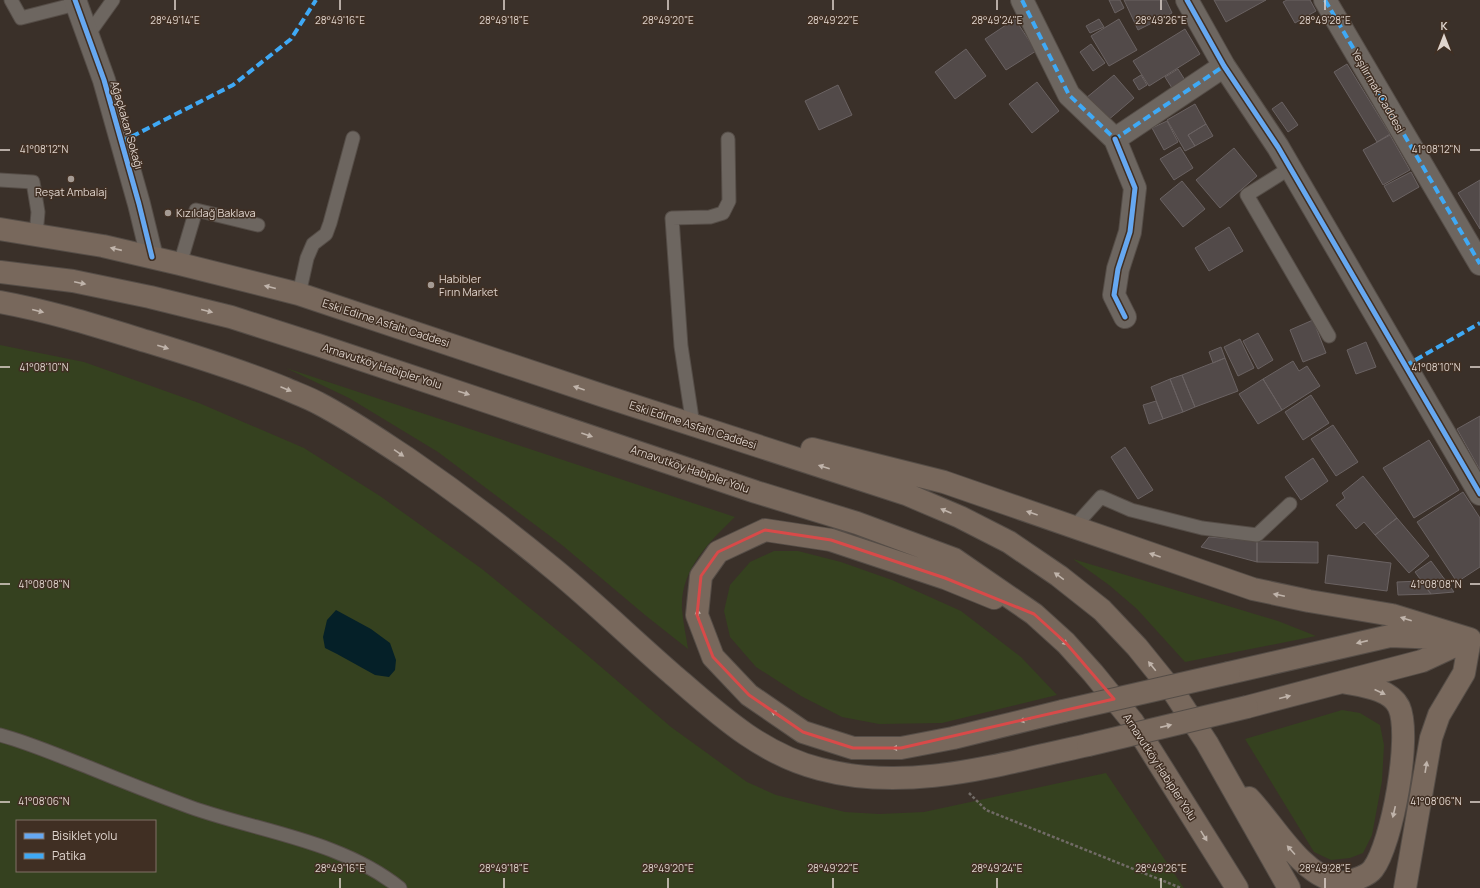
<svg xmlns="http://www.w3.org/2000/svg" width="1480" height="888" font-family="Manrope,sans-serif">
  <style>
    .green { fill: #35411f; fill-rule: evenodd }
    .water { fill: #052028 }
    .building { fill: #524a49; stroke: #6a6262 }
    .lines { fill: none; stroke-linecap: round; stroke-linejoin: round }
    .service-casing { stroke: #554d47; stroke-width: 15 }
    .minor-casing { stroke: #554d47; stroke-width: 24 }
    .tertiary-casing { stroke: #554d47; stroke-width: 24 }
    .trunk-casing { stroke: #554d47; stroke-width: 24 }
    .path { stroke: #716b66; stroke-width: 2.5; stroke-dasharray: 3 2; stroke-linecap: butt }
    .service { stroke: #6d6660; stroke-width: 13 }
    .minor { stroke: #6d6660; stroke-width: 22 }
    .tertiary { stroke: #6d6660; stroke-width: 22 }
    .trunk { stroke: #78685c; stroke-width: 22 }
    .trunk-bridge-casing { stroke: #554d47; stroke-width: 24; stroke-linecap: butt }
    .trunk-bridge { stroke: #78685c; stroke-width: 22 }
    .quiet { stroke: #3fa9f5; stroke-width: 4; stroke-dasharray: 8 4; stroke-linecap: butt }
    .cycleway-casing { stroke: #402f23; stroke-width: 8 }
    .cycleway { stroke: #66a8f1; stroke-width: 5 }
    .oneway { fill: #c0b4ab }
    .marked { fill: none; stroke: #d84a49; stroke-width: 3; stroke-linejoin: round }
    .ticks { fill: none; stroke: #dfd4cd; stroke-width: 1.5 }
    .poi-dot { fill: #a59b94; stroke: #402f23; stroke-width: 1.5 }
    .labels { text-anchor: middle; stroke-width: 3; stroke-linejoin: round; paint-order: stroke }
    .street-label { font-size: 11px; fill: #dfd4cd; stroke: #402f23 }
    .poi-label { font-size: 11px; fill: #dfd4cd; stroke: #402f23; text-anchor: start }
    .ticks-label { font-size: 10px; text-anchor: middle; fill: #dfd4cd; stroke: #402f23; stroke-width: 3; stroke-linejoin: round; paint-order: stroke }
  </style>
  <rect width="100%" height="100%" fill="#3a3029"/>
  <path class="green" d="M 0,345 L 84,362 L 199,403 L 304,448 L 380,496 L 482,569 L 579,648 L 671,727 L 747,782 L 776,795 L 845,812 L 879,814 L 924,812 L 1106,773 L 1184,888 L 0,888 ZM 17,821 L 155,821 L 155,871 L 17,871 Z
    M 286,368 L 735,517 C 709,542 680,570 682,609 C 683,622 686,636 688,649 L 645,615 L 562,545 L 438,452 L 349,398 Z
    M 774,551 L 798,551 L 841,562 L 892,580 L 961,611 L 1021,657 L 1057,695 L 942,723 L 879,724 L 842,717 L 801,696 L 756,667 L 730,637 L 724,611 L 730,585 L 750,562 Z
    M 1073,559 L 1278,621 L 1316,636 L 1185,662 L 1137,609 L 1109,585 Z
    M 1342,710 L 1360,713 L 1380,725 L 1384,745 L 1382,781 L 1372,835 L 1363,853 L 1350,858 L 1331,860 L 1314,852 L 1245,739 Z"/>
  <path class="water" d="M 336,610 L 371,629 L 390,643 L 396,660 L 395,670 L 389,677 L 375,675 L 337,654 L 325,648 L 323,637 L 327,620 Z"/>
  <path class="building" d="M 1109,0 L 1120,0 L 1124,8 L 1115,13 Z
    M 1124,0 L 1166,0 L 1172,13 L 1138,30 Z
    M 1214,0 L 1266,0 L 1226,22 Z
    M 1287,0 L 1310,0 L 1316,11 L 1295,23 L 1283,2 Z
    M 1015,19 L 1036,51 L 1006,70 L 985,39 Z
    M 1099,19 L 1104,27 L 1090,33 L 1086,26 Z
    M 1119,19 L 1137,50 L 1109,66 L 1091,36 Z
    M 1185,29 L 1200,54 L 1149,86 L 1133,61 Z
    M 1091,44 L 1105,63 L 1093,71 L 1080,52 Z
    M 966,49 L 986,76 L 955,99 L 935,72 Z
    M 1347,64 L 1390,134 L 1377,142 L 1334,72 Z
    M 1178,69 L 1185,80 L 1172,88 L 1165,77 Z
    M 1114,75 L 1134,98 L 1107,121 L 1086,98 Z
    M 1141,75 L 1147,85 L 1139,90 L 1133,80 Z
    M 1037,82 L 1059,111 L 1032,133 L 1009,104 Z
    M 838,85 L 852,115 L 819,130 L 805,101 Z
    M 1282,102 L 1298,125 L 1288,132 L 1272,109 Z
    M 1195,104 L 1206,124 L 1188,135 L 1195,146 L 1185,151 L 1167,120 Z
    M 1167,121 L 1178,142 L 1164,150 L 1152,128 Z
    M 1206,124 L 1213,136 L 1195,146 L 1188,135 Z
    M 1390,135 L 1410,170 L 1383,185 L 1363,150 Z
    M 1180,147 L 1193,168 L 1174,180 L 1160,159 Z
    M 1234,148 L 1257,176 L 1220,208 L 1196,180 Z
    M 1411,172 L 1419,187 L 1393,202 L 1384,186 Z
    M 1480,180 L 1480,229 L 1458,193 Z
    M 1182,181 L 1205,209 L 1183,227 L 1160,199 Z
    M 1229,227 L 1243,251 L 1209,271 L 1195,248 Z
    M 1313,320 L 1326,353 L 1303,362 L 1290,330 Z
    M 1258,333 L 1273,360 L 1258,369 L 1243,341 Z
    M 1240,339 L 1254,368 L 1238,376 L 1224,347 Z
    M 1366,342 L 1376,367 L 1356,374 L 1347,350 Z
    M 1221,347 L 1225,358 L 1213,363 L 1209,352 Z
    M 1225,358 L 1238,391 L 1195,407 L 1182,375 Z
    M 1293,361 L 1299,371 L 1307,366 L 1320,386 L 1282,410 L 1263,379 Z
    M 1182,375 L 1195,407 L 1183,412 L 1170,379 Z
    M 1170,379 L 1183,412 L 1163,419 L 1151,387 Z
    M 1263,379 L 1282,410 L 1258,424 L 1239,394 Z
    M 1311,395 L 1329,423 L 1303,440 L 1285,412 Z
    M 1156,401 L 1163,419 L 1149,424 L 1143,405 Z
    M 1480,416 L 1480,470 L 1457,429 Z
    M 1333,425 L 1358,462 L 1336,476 L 1311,439 Z
    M 1429,440 L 1459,490 L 1414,518 L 1383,468 Z
    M 1125,447 L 1153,490 L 1138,499 L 1111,457 Z
    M 1313,458 L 1328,481 L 1301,500 L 1285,477 Z
    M 1363,476 L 1397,518 L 1375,535 L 1364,522 L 1356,529 L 1336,505 L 1345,498 L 1342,493 Z
    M 1463,492 L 1480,518 L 1480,567 L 1457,582 L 1417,522 Z
    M 1397,518 L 1429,556 L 1409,573 L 1375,535 Z
    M 1209,537 L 1257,541 L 1257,562 L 1201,547 Z
    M 1257,541 L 1318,542 L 1318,563 L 1257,562 Z
    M 1328,555 L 1391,563 L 1387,591 L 1325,583 Z
    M 1431,561 L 1454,592 L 1431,594 L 1415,572 Z
    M 1421,581 L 1431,594 L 1398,595 L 1397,582 Z"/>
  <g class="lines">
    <g class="service-casing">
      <path id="service" d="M 11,0 L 21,18 L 76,4
        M 88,35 L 113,0
        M 1290,168 L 1247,195 L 1329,336
        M 0,180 L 33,182 L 38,212 L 36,235
        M 180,264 L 196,210 L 258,225
        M 299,294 L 307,258 L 313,244 L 326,234 L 330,223 L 353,138
        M 693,425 L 681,346 L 672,218 L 710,217 L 723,213 L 729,201 L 728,139
        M 1074,527 L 1101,497 L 1131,510 L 1202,528 L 1257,535 L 1290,504
        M 0,735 C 30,743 59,756 88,767 C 122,781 155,794 190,807 C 260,832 340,840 400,888"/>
    </g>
    <g class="minor-casing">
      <path id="minor" d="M 1022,0 L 1069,95 L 1115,139 L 1224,66
        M 1187,0 L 1224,66 L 1278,147 L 1480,494
        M 1325,0 L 1480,264
        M 1115,139 L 1135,188 L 1130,232 L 1118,269 L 1114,295 L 1125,317"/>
    </g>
    <g class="tertiary-casing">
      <path id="tertiary" d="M 75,0 L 104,80 L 139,204 L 152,257"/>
    </g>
    <g class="trunk-casing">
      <path id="trunk" d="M 0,229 L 103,246 L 180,264 L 299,294 L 604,396 L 906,494 L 960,517 L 1009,542 L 1059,576 L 1102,610 L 1137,647 L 1175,694 L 1207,743 L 1289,888
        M 0,272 L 73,281 L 150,297 L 231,317 L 318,345 L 756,492 L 857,523 L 954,559 L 1034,614 L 1066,643 L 1093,673 L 1133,722 L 1237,888
        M 0,302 C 50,311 100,327 149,342 C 195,356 240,370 284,388 C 295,393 307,397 318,403 C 349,419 378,439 407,458 C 458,493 508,531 555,570 C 595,603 632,639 671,673 C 716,712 760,754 820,769 C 909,793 1000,764 1088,745
        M 812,449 L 944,482 L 1253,589 L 1309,601 L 1392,615 L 1470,639
        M 994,598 L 945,578 L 831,540 L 765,530 L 718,552 L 701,576 L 697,615 L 713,657 L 749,695 L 803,732 L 853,748 L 901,748 L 953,738 L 1063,711
        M 1229,673 L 1390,636 L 1441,638
        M 1247,707 L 1422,661 L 1465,641
        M 1249,798 C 1274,824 1300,874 1338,882 C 1347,883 1367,877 1373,869 C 1392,844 1412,736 1399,707 C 1390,688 1361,686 1342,682
        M 1405,888 L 1431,738 L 1439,715 L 1464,673 L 1470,639"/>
    </g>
    <path class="path" d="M 969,793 L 986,810 L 1181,888"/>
    <use href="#service" class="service"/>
    <use href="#minor" class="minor"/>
    <use href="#tertiary" class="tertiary"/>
    <use href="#trunk" class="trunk"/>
    <g class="trunk-bridge-casing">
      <path id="trunk-bridge" d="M 1063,711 L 1229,673
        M 1088,745 L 1247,707"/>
    </g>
    <use href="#trunk-bridge" class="trunk-bridge"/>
    <path class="quiet" d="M 1022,0 L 1069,95 L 1115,139 L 1224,66
      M 1325,0 L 1480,264
      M 121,142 L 233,85 L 291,39 L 316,0
      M 1405,366 L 1480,323"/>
    <g class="cycleway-casing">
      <path id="cycleway" d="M 75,0 L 104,80 L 139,204 L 152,257
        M 1187,0 L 1224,66 L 1278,147 L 1480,494
        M 1115,139 L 1135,188 L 1130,232 L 1118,269 L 1114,295 L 1125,317"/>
    </g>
    <use href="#cycleway" class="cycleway"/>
  </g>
  <defs><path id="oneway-solid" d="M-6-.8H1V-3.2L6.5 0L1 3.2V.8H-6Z"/></defs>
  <g class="oneway">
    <use href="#oneway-solid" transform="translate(116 249) rotate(-167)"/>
    <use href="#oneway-solid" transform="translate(80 283) rotate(12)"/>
    <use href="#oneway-solid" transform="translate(270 287) rotate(-166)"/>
    <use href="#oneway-solid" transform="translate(38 311) rotate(14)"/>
    <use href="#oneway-solid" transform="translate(207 311) rotate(14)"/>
    <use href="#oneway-solid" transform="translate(163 347) rotate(17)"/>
    <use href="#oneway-solid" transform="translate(579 388) rotate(-161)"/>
    <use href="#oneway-solid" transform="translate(286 389) rotate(23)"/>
    <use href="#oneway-solid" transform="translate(464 393) rotate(18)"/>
    <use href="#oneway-solid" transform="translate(587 435) rotate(19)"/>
    <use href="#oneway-solid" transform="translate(399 453) rotate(34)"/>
    <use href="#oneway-solid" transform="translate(824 467) rotate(-162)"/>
    <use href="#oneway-solid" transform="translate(946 511) rotate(-157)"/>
    <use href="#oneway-solid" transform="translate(1032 513) rotate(-161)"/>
    <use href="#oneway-solid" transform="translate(1155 555) rotate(-161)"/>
    <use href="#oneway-solid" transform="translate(1059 576) rotate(-144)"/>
    <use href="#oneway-solid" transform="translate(1279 595) rotate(-168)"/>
    <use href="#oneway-solid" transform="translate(698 615) rotate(-98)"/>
    <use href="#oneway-solid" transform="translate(1406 619) rotate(-163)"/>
    <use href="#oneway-solid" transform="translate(1063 641) rotate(43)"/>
    <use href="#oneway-solid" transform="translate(1362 642) rotate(167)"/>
    <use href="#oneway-solid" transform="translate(1152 666) rotate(-129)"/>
    <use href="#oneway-solid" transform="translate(1380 692) rotate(25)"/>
    <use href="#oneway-solid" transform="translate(1285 697) rotate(-14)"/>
    <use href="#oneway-solid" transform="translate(776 714) rotate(-146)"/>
    <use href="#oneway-solid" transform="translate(1025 720) rotate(166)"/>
    <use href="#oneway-solid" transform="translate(1166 726) rotate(-13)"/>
    <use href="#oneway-solid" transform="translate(898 748) rotate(177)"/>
    <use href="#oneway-solid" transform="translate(1426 767) rotate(-81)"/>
    <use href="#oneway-solid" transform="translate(1394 812) rotate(103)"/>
    <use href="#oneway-solid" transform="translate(1204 836) rotate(58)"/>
    <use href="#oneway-solid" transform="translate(1291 850) rotate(-132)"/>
  </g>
  <path class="marked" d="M 765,530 L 831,540 L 945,578 L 1034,614 L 1066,643 L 1114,699 L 901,748 L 853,748 L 803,732 L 749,695 L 713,657 L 697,615 L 701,576 L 718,552 Z"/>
  <path class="ticks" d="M 175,0 L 175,10M 340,0 L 340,10M 504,0 L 504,10M 668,0 L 668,10M 833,0 L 833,10M 997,0 L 997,10M 1161,0 L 1161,10M 1325,0 L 1325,10M 0,150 L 10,150M 1470,150 L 1480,150M 0,367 L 10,367M 1470,367 L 1480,367M 0,584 L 10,584M 1470,584 L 1480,584M 0,802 L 10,802M 1470,802 L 1480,802M 340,878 L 340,888M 504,878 L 504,888M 668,878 L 668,888M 833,878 L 833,888M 997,878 L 997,888M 1161,878 L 1161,888M 1325,878 L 1325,888"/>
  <g class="poi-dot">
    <circle cx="71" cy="179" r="4"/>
    <circle cx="168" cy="213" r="4"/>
    <circle cx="431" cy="285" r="4"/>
  </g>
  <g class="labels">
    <g class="street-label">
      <text transform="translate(1378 91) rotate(60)" y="4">Yeşilırmak Caddesi</text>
      <text transform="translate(127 125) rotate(74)" y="4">Ağaçkakan Sokağı</text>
      <text transform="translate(386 323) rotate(18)" y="4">Eski Edirne Asfaltı Caddesi</text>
      <text transform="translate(382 366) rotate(18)" y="4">Arnavutköy Habipler Yolu</text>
      <text transform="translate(693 425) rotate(18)" y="4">Eski Edirne Asfaltı Caddesi</text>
      <text transform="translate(690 469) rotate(19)" y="4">Arnavutköy Habipler Yolu</text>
      <text transform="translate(1160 767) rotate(57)" y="4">Arnavutköy Habipler Yolu</text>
    </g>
    <g class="poi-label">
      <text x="71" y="196" text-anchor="middle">Reşat Ambalaj</text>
      <text x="176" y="217">Kızıldağ Baklava</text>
      <text x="439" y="283">Habibler<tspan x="439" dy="13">Fırın Market</tspan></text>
    </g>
  </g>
  <g class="ticks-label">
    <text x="175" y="24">28°49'14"E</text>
    <text x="340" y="24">28°49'16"E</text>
    <text x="504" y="24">28°49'18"E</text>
    <text x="668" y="24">28°49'20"E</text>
    <text x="833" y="24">28°49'22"E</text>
    <text x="997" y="24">28°49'24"E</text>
    <text x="1161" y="24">28°49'26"E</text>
    <text x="1325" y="24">28°49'28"E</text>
    <text x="44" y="153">41°08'12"N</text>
    <text x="1436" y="153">41°08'12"N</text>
    <text x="44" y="371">41°08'10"N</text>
    <text x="1436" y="371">41°08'10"N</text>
    <text x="44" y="588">41°08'08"N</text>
    <text x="1436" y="588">41°08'08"N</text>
    <text x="44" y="805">41°08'06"N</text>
    <text x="1436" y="805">41°08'06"N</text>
    <text x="340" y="872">28°49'16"E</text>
    <text x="504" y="872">28°49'18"E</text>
    <text x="668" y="872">28°49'20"E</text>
    <text x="833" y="872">28°49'22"E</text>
    <text x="997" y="872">28°49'24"E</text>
    <text x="1161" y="872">28°49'26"E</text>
    <text x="1325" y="872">28°49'28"E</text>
  </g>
  <rect x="16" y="820" width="140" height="52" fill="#402f23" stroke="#807167"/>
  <rect x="24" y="833" width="20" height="6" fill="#66a8f1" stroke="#807167"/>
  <text x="52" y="840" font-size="12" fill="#dfd4cd">Bisiklet yolu</text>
  <rect x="24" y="853" width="20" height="6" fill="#3fa9f5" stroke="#807167"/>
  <text x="52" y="860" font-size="12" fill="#dfd4cd">Patika</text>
  <g transform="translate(1444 36)" stroke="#402f23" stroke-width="3" paint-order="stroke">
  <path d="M0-3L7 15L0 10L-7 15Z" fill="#dfd4cd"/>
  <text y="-6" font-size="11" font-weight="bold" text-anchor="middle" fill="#dfd4cd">K</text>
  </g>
</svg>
